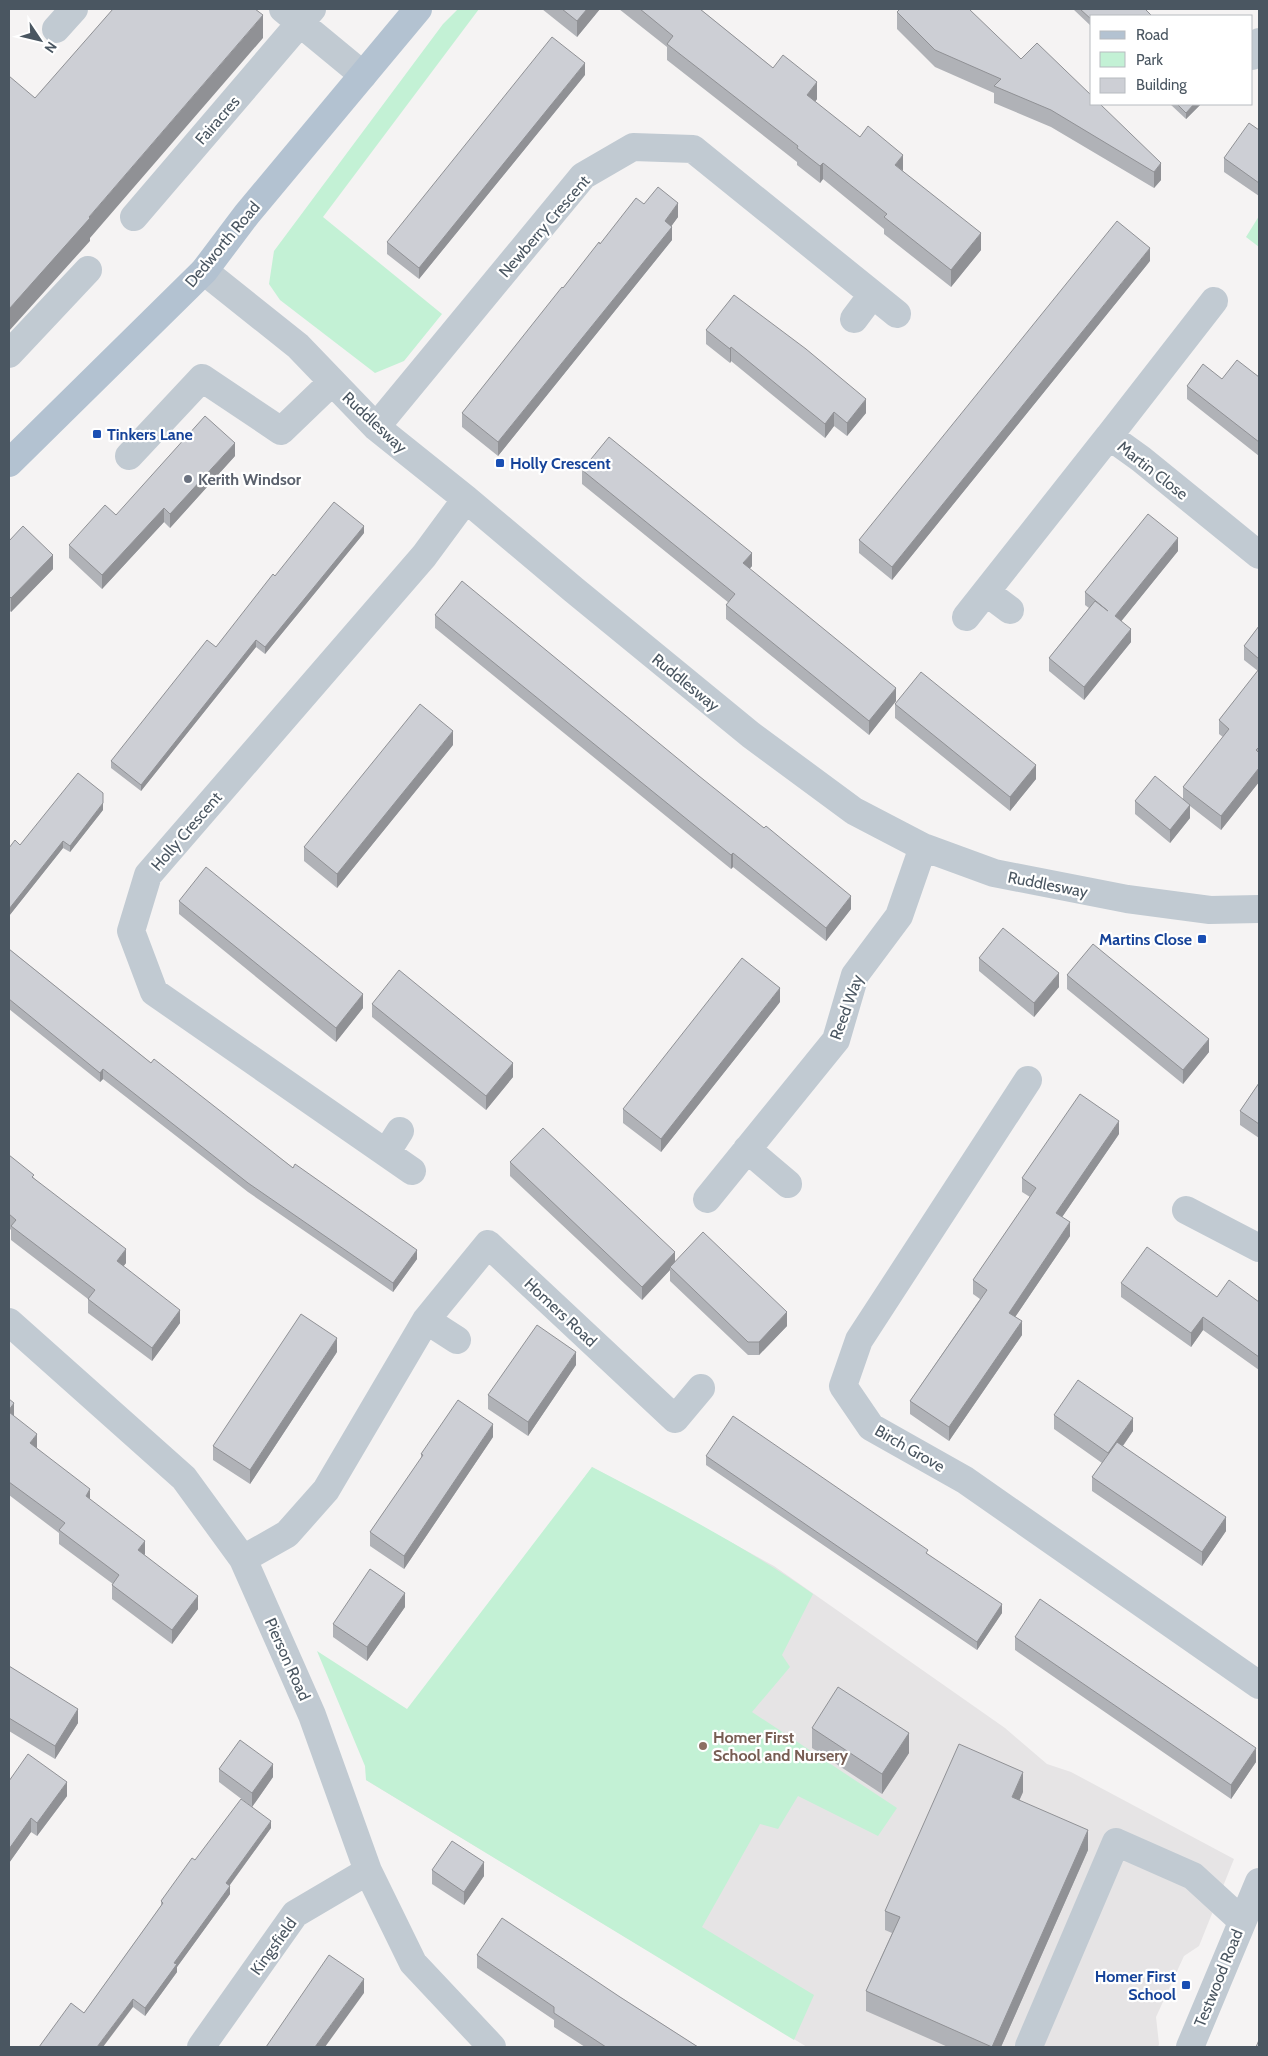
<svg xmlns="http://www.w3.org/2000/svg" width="1268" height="2056" font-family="Cabin,sans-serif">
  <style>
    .education { fill: #e6e4e5 }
    .green { fill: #c3f1d5 }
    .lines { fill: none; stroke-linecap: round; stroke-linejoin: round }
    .minor { stroke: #c1cad2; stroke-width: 28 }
    .major { stroke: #b3c2d1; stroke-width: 28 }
    .wall { fill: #b0b2b7 }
    .shaded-wall { fill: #909195 }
    .building { fill: #cdcfd5; stroke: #909195 }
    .transit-dot { fill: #1a4fb4; stroke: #fff; stroke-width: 2 }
    .worship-dot { fill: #6b7280; stroke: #fff; stroke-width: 2 }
    .education-dot { fill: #8d6e63; stroke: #fff; stroke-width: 2 }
    .labels { text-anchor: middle; stroke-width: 4.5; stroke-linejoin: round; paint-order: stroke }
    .street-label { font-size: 16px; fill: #4a5661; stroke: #fff }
    .transit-label { font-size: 16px; font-weight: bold; fill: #164399; stroke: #fff; text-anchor: start }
    .worship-label { font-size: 16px; font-weight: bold; fill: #5b616d; stroke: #fff; text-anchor: start }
    .education-label { font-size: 16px; font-weight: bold; fill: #785e54; stroke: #fff; text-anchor: start }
  </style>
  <rect width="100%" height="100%" fill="#f5f3f3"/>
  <path class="education" d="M 592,1467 L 658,1502 L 774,1566 L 1005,1728 L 1047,1764 L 1071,1772 L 1234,1859 L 1199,1946 L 1184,1956 L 1156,2017 L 1159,2044 L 1158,2047 L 807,2047 L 366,1780 Z"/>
  <path class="green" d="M 458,9 L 479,9 L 323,217 L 442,314 L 404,361 L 375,373 L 280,300 L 269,284 L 274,251 L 443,24 Z
    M 1259,216 L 1259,247 L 1246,237 Z
    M 592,1467 C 667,1506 743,1545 813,1594 L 782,1655 L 790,1667 L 752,1712 L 897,1808 L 878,1836 L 798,1796 L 778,1829 L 760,1824 L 702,1927 L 814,1995 L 794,2040 L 366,1780 L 365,1766 L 317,1651 L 407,1709 Z"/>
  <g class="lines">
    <path class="minor" d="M 283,9 L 363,75
      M 56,29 L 74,9
      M 1252,56 L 1259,42
      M 134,217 L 312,9
      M 204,271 L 298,346 L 376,427 L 466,499 L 574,590 L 751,735 L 854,811 L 923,847 L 994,873 L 1127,899 L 1210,910 L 1259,909
      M 1214,301 L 1109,436 L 1141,459 L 1259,555
      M 854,319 L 872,295
      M 9,354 L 88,270
      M 376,427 L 583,176 L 633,147 L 693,149 L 897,314
      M 129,456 L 202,378 L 281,431 L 332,382
      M 986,592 L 1010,610
      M 966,617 L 1109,436
      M 1028,1080 L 859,1340 L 843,1386 L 871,1427 L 965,1480 L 1259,1685
      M 747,1149 L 788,1184
      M 386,1153 L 400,1131
      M 412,1171 L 154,992 L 131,931 L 148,875 L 424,556 L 466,499
      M 707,1199 L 836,1040 L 855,975 L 899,916 L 923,847
      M 1186,1210 L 1259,1248
      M 426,1320 L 457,1340
      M 9,1322 L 184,1478 L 243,1559 L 312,1715 L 368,1871 L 413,1963 L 492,2047
      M 243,1559 L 287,1534 L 326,1490 L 426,1320 L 488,1244 L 675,1419 L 701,1388
      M 1029,2046 L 1116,1842 L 1193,1876 L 1241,1920
      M 201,2047 L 295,1914 L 368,1871
      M 1190,2047 L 1259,1882"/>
    <path class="major" d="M 9,463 L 204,271 L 247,214 L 418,9"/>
  </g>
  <path class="wall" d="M 542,9 L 600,9 L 577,37 Z
    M 619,9 L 700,9 L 773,68 L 817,99 L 815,102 L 903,171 L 981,250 L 951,287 L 884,234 L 884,229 L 823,179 L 820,183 L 797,165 L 797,162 L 667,60 L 667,47 Z
    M 1073,9 L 1145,9 L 1092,16 L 1092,27 Z
    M 897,12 L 1021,59 L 1100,104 L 1161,180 L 1154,188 L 1051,127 L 994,103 L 994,93 L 935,67 L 897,29 Z
    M 585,75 L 419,279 L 387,254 L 387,242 Z
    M 1170,104 L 1201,104 L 1186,119 Z
    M 1259,130 L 1259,196 L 1224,172 L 1224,158 Z
    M 644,204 L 678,217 L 671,226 L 672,240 L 498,456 L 462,427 L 462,413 L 563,288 L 600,244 Z
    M 1150,261 L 892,580 L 859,553 L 859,540 Z
    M 706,330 L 866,413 L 847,436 L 834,426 L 825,438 L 731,361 L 730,363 L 706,344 Z
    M 1259,377 L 1259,456 L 1187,399 L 1187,386 L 1222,379 Z
    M 235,456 L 170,528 L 164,522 L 102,589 L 69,558 L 69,545 L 116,515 Z
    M 582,470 L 752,566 L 749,569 L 896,701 L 869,735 L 726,619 L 726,605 L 729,603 L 582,484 Z
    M 364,533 L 265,654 L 256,647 L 141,791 L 111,768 L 111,761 L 216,647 L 275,576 Z
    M 9,541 L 53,569 L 11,612 L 9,610 Z
    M 1178,551 L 1121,621 L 1131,642 L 1084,700 L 1049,671 L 1049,658 L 1089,608 L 1085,605 L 1085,592 Z
    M 435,615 L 851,909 L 826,941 L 733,867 L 731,869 L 435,628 Z
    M 1259,626 L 1259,782 L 1221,830 L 1190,806 L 1190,818 L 1170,843 L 1135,814 L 1135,801 L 1183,799 L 1183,787 L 1223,737 L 1219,734 L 1219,720 L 1258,671 L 1244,660 L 1244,646 Z
    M 895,704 L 1036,779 L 1010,811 L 895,718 Z
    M 453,745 L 337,888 L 304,861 L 304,847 Z
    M 103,810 L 70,852 L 63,848 L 9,916 L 9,848 L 20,845 Z
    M 179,901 L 363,1008 L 336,1042 L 179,914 Z
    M 9,949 L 151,1063 L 417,1259 L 393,1292 L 248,1192 L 103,1079 L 100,1082 L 9,1009 Z
    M 979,958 L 1059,987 L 1034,1017 L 979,971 Z
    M 1067,975 L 1209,1052 L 1183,1084 L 1067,989 Z
    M 780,1002 L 661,1152 L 623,1123 L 623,1109 Z
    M 372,1004 L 513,1077 L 486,1110 L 372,1017 Z
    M 1259,1083 L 1259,1138 L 1240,1125 L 1240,1111 Z
    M 1119,1134 L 1062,1217 L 1070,1236 L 1015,1317 L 1022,1335 L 949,1441 L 910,1414 L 910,1401 L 980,1299 L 973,1294 L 973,1280 L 1030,1197 L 1022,1192 L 1022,1178 Z
    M 9,1155 L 126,1263 L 123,1266 L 180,1323 L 152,1361 L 88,1313 L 88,1299 L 11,1240 L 11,1230 L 9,1228 Z
    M 510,1162 L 675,1262 L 787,1326 L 759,1355 L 748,1355 L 670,1281 L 670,1270 L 642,1300 L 510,1176 Z
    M 1121,1283 L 1217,1297 L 1259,1302 L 1259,1370 L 1203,1330 L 1191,1347 L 1121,1297 Z
    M 337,1352 L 250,1484 L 213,1460 L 213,1446 Z
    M 576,1365 L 528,1436 L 488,1409 L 488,1395 Z
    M 9,1399 L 14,1416 L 37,1448 L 90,1499 L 145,1554 L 144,1555 L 198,1609 L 172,1644 L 112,1599 L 112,1585 L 113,1584 L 59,1544 L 59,1533 L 9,1495 Z
    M 1054,1415 L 1133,1431 L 1123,1446 L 1226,1531 L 1202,1566 L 1092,1491 L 1092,1477 L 1102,1463 L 1054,1429 Z
    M 493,1437 L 404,1569 L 370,1546 L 370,1532 L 421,1459 L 421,1454 Z
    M 706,1456 L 928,1554 L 1002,1613 L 977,1650 L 706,1465 Z
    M 405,1607 L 367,1661 L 333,1637 L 333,1624 Z
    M 1015,1637 L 1256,1762 L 1231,1799 L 1015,1650 Z
    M 9,1666 L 78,1723 L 55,1759 L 9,1731 Z
    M 812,1728 L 909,1753 L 882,1794 L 812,1748 Z
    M 219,1769 L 273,1777 L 252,1807 L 219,1782 Z
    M 9,1781 L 67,1796 L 37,1836 L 31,1832 L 9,1863 Z
    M 1023,1792 L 1019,1800 L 1088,1850 L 1001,2047 L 948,2047 L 866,2011 L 866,1991 L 892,1933 L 885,1930 L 885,1911 Z
    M 271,1828 L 230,1885 L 230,1894 L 177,1967 L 177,1972 L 145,2016 L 133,2007 L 84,2013 L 161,1906 L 161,1901 L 195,1860 Z
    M 432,1870 L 484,1876 L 464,1905 L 432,1884 Z
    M 477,1955 L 620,1997 L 698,2047 L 585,2047 L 554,2027 L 554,2020 L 477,1968 Z"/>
  <path class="shaded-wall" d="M 587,9 L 600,9 L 577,37 L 577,21 Z
    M 263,15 L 263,38 L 90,238 L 90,241 L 9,331 L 9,309 L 89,217 Z
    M 585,63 L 585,75 L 419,279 L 419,268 Z
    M 817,82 L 817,99 L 807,112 L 807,95 Z
    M 1194,104 L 1201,104 L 1186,119 L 1186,113 Z
    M 903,155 L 903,171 L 895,165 Z
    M 823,163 L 823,179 L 820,183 L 820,166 Z
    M 1161,163 L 1161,180 L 1154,188 L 1154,172 Z
    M 678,203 L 678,217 L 665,235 L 665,221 Z
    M 672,227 L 672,240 L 498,456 L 498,442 Z
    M 981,233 L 981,250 L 951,287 L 951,270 Z
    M 1150,248 L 1150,261 L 892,580 L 892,567 Z
    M 731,347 L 731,361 L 730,363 L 730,349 Z
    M 866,399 L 866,413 L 847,436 L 847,423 Z
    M 834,412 L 834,426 L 825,438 L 825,424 Z
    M 235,443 L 235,456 L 170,528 L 170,514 Z
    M 164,508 L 164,522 L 102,589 L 102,575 Z
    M 364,526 L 364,533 L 265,654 L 265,647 Z
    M 1178,538 L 1178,551 L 1115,629 L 1115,616 Z
    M 752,553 L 752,566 L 743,577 L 743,563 Z
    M 53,555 L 53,569 L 11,612 L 11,598 Z
    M 1131,629 L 1131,642 L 1084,700 L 1084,687 Z
    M 256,640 L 256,647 L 141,791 L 141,785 Z
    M 896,688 L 896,701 L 869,735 L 869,721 Z
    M 453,731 L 453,745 L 337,888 L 337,874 Z
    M 1036,765 L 1036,779 L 1010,811 L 1010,797 Z
    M 1259,768 L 1259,782 L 1221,830 L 1221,816 Z
    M 103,803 L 103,810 L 70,852 L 70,846 Z
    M 1190,805 L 1190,818 L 1170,843 L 1170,830 Z
    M 63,841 L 63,848 L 9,916 L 9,909 Z
    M 733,853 L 733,867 L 731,869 L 731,855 Z
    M 851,896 L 851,909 L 826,941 L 826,928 Z
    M 1059,973 L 1059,987 L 1034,1017 L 1034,1003 Z
    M 780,988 L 780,1002 L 661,1152 L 661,1139 Z
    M 363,994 L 363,1008 L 336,1042 L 336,1028 Z
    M 1209,1039 L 1209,1052 L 1183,1084 L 1183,1070 Z
    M 513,1063 L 513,1077 L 486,1110 L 486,1096 Z
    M 103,1069 L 103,1079 L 100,1082 L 100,1073 Z
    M 1119,1121 L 1119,1134 L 1056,1226 L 1056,1213 Z
    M 1070,1222 L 1070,1236 L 1009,1326 L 1009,1313 Z
    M 126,1249 L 126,1263 L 117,1275 L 117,1261 Z
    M 417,1250 L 417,1259 L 393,1292 L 393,1283 Z
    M 675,1252 L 675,1265 L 670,1267 L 670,1270 L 642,1300 L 642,1287 Z
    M 180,1310 L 180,1323 L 152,1361 L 152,1348 Z
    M 787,1312 L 787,1326 L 759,1355 L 759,1342 Z
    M 1203,1317 L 1203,1330 L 1191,1347 L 1191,1333 Z
    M 1022,1321 L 1022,1335 L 949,1441 L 949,1427 Z
    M 337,1338 L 337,1352 L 250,1484 L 250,1470 Z
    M 576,1352 L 576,1365 L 528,1436 L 528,1422 Z
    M 14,1403 L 14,1417 L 9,1423 L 9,1410 Z
    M 1133,1418 L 1133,1431 L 1108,1467 L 1108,1453 Z
    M 493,1424 L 493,1437 L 404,1569 L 404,1556 Z
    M 37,1434 L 37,1448 L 30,1457 L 30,1443 Z
    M 90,1489 L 90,1502 L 86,1496 Z
    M 1226,1517 L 1226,1531 L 1202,1566 L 1202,1552 Z
    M 145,1541 L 145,1554 L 138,1564 L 138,1550 Z
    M 405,1593 L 405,1607 L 367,1661 L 367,1647 Z
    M 198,1596 L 198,1609 L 172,1644 L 172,1630 Z
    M 1002,1604 L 1002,1613 L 977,1650 L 977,1642 Z
    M 78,1709 L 78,1723 L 55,1759 L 55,1746 Z
    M 909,1733 L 909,1753 L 882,1794 L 882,1774 Z
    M 1256,1748 L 1256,1762 L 1231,1799 L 1231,1785 Z
    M 273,1764 L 273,1777 L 252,1807 L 252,1793 Z
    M 1023,1772 L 1023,1792 L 1012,1817 L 1012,1797 Z
    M 67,1782 L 67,1796 L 37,1836 L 37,1823 Z
    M 31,1818 L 31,1832 L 9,1863 L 9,1849 Z
    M 271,1821 L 271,1828 L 226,1890 L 226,1883 Z
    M 1088,1830 L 1088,1850 L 1001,2047 L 992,2047 Z
    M 484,1862 L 484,1876 L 464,1905 L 464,1892 Z
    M 230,1886 L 230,1894 L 177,1967 L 177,1972 L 145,2016 L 145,2008 L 174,1963 Z
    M 364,1979 L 364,1993 L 325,2047 L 315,2047 Z
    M 133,1999 L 133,2007 L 103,2047 L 97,2047 Z"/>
  <path class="building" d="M 113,9 L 255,9 L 263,15 L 89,217 L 90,218 L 9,309 L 9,76 L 35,98 Z
    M 562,9 L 587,9 L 577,21 Z
    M 640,9 L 700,9 L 773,68 L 783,55 L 817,82 L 807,95 L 860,137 L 868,126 L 903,155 L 895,165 L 981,233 L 951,270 L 884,217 L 887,214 L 823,163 L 820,166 L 797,148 L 798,146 L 667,44 L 673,36 Z
    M 900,9 L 969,9 L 1021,59 L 1037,43 L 1092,96 L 1092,104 L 1100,104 L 1161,163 L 1154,172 L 1051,110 L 994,86 L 1001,79 L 935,50 L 897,12 Z
    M 1080,9 L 1145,9 L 1152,16 L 1092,16 L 1092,20 Z
    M 552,37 L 585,63 L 419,268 L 387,242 Z
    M 1177,104 L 1194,104 L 1186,113 Z
    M 1249,123 L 1259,130 L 1259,183 L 1224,158 Z
    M 658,187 L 678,203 L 665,221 L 672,227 L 498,442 L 462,413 L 562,287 L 563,288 L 599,242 L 600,244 L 636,198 L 644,204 Z
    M 1117,221 L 1150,248 L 892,567 L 859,540 Z
    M 734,295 L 806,349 L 866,399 L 847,423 L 834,412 L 825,424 L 731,347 L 730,349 L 706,330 Z
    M 1237,360 L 1259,377 L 1259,442 L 1187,386 L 1203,364 L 1222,379 Z
    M 205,416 L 235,443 L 170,514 L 164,508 L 102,575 L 69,545 L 105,505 L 116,515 Z
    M 609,437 L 752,553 L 743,563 L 896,688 L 869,721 L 726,605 L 735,594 L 582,470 Z
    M 334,502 L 364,526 L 265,647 L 256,640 L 141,785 L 111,761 L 207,640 L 216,647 L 273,574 L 275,576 Z
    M 1148,514 L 1178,538 L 1115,616 L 1131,629 L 1084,687 L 1049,658 L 1095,601 L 1108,611 L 1085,592 Z
    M 23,526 L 53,555 L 11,598 L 9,596 L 9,541 Z
    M 462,581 L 699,776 L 764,828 L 766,826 L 851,896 L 826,928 L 733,853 L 731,855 L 435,615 Z
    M 1259,626 L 1259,659 L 1244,646 Z
    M 1259,669 L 1259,747 L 1256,750 L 1259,753 L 1259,768 L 1221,816 L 1183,787 L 1229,729 L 1219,720 Z
    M 921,672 L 1036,765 L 1010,797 L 895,704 Z
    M 420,704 L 453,731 L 337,874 L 304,847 Z
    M 78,773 L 103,793 L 103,803 L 70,846 L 63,841 L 9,909 L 9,848 L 15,840 L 20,845 Z
    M 1155,776 L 1190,805 L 1170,830 L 1135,801 Z
    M 206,867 L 363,994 L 336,1028 L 179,901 Z
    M 1003,928 L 1059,973 L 1034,1003 L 979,958 Z
    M 1093,944 L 1209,1039 L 1183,1070 L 1067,975 Z
    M 9,949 L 151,1063 L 154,1059 L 293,1168 L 295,1164 L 417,1250 L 393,1283 L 248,1183 L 103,1069 L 100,1073 L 9,999 Z
    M 742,958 L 780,988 L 661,1139 L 623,1109 Z
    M 399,970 L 513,1063 L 486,1096 L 372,1004 Z
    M 1259,1083 L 1259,1124 L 1240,1111 Z
    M 1080,1094 L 1119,1121 L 1056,1213 L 1070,1222 L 1009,1313 L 1022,1321 L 949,1427 L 910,1401 L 987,1290 L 973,1280 L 1036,1188 L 1022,1178 Z
    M 543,1128 L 675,1252 L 642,1287 L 510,1162 Z
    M 9,1155 L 34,1175 L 32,1177 L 126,1249 L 117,1261 L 180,1310 L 152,1348 L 88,1299 L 95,1290 L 11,1226 L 16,1220 L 9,1214 Z
    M 703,1232 L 787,1312 L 759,1342 L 748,1342 L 670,1267 Z
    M 1147,1247 L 1217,1297 L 1229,1280 L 1259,1302 L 1259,1357 L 1203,1317 L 1191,1333 L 1121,1283 Z
    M 301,1314 L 337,1338 L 250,1470 L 213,1446 Z
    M 537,1325 L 576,1352 L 528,1422 L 488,1395 Z
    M 1078,1380 L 1133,1418 L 1108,1453 L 1054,1415 Z
    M 9,1399 L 14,1403 L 9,1410 Z
    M 458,1400 L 493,1424 L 404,1556 L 370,1532 L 423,1455 L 421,1454 Z
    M 9,1412 L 37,1434 L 30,1443 L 90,1489 L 86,1496 L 145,1541 L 138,1550 L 198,1596 L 172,1630 L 112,1585 L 119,1575 L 59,1530 L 65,1523 L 9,1482 Z
    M 733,1416 L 928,1550 L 926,1553 L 1002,1604 L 977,1642 L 706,1456 Z
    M 1117,1442 L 1226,1517 L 1202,1552 L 1092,1477 Z
    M 370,1569 L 405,1593 L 367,1647 L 333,1624 Z
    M 1040,1599 L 1256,1748 L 1231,1785 L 1015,1637 Z
    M 9,1666 L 78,1709 L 55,1746 L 9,1718 Z
    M 838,1687 L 909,1733 L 882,1774 L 812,1728 Z
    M 240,1740 L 273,1764 L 252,1793 L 219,1769 Z
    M 959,1744 L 1023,1772 L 1012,1797 L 1088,1830 L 992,2047 L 866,1991 L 900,1917 L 885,1911 Z
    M 28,1754 L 67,1782 L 37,1823 L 31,1818 L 9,1849 L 9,1781 Z
    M 241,1799 L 271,1821 L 226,1883 L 230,1886 L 174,1963 L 177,1964 L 145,2008 L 133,1999 L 97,2047 L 39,2047 L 71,2003 L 84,2013 L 163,1903 L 161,1901 L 192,1858 L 195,1860 Z
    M 452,1841 L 484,1862 L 464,1892 L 432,1870 Z
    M 502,1918 L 620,1997 L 698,2047 L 606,2047 L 554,2013 L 554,2007 L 477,1955 Z
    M 329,1955 L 364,1979 L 315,2047 L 266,2047 Z
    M 1259,2040 L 1259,2047 L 1256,2047 Z"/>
  <g class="transit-dot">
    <rect x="92" y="429" width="10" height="10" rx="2.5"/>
    <rect x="495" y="458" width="10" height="10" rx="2.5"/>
    <rect x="1197" y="934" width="10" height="10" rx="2.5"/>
    <rect x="1181" y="1980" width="10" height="10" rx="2.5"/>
  </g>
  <circle class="worship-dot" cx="188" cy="479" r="5"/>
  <circle class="education-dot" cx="703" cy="1746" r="5"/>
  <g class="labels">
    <g class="street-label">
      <text transform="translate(217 120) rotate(-49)" y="6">Fairacres</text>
      <text transform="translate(544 226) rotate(-49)" y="6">Newberry Crescent</text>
      <text transform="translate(222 244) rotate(-50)" y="6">Dedworth Road</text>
      <text transform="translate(375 422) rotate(43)" y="6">Ruddlesway</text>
      <text transform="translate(1153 470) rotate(38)" y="6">Martin Close</text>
      <text transform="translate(686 682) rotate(39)" y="6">Ruddlesway</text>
      <text transform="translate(186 831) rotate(-49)" y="6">Holly Crescent</text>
      <text transform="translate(1048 884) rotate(11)" y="6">Ruddlesway</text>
      <text transform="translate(846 1007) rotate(-70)" y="6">Reed Way</text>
      <text transform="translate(561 1312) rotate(43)" y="6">Homers Road</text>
      <text transform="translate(910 1448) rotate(30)" y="6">Birch Grove</text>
      <text transform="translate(288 1659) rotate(66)" y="6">Pierson Road</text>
      <text transform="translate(273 1946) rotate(-54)" y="6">Kingsfield</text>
      <text transform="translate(1218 1978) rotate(-68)" y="6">Testwood Road</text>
    </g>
    <g class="transit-label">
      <text x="107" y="440">Tinkers Lane</text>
      <text x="510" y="469">Holly Crescent</text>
      <text x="1192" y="945" text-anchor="end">Martins Close</text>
      <text x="1176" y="1982" text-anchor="end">Homer First<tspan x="1176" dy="18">School</tspan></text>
    </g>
    <g class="worship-label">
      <text x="198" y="485">Kerith Windsor</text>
    </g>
    <g class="education-label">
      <text x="713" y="1743">Homer First<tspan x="713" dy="18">School and Nursery</tspan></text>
    </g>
  </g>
  <rect width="1268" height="2056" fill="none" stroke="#4a5661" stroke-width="20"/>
  <rect x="1090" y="15" width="162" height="90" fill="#ffffff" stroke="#b7bbc0"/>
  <rect x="1100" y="31" width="25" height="8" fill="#b3c2d1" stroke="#b7bbc0"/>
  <text x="1136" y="40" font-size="15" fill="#4a5661">Road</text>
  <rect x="1100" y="52" width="25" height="15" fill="#c3f1d5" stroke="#b7bbc0"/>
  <text x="1136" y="65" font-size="15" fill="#4a5661">Park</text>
  <rect x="1100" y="78" width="25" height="15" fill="#cdcfd5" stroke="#b7bbc0"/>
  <text x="1136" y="90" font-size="15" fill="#4a5661">Building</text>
  <g transform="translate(40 40) rotate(125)" stroke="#ffffff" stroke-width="4" paint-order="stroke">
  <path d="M0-4L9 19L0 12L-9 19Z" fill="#4a5661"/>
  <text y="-8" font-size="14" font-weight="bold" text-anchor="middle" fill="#4a5661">N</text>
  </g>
</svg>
